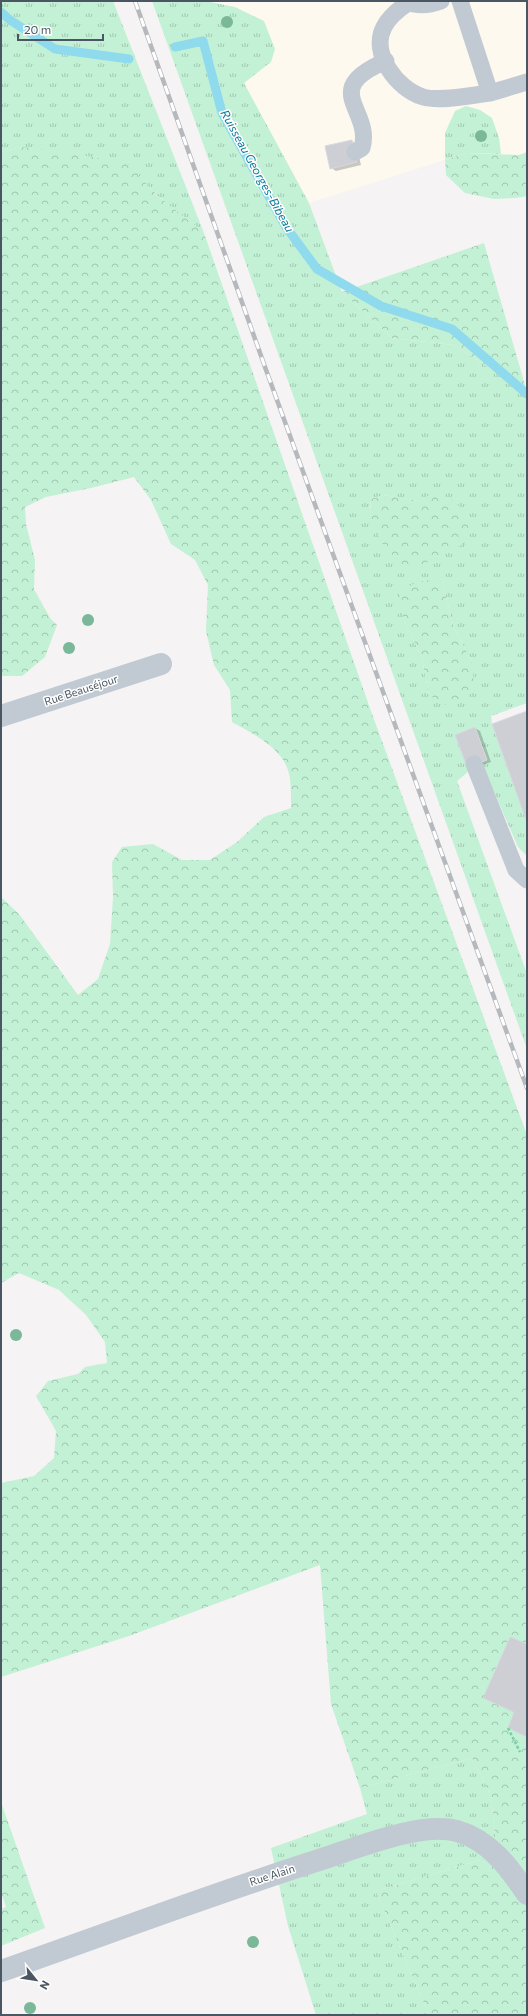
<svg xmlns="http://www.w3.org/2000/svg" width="528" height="2016" font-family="Commissioner,sans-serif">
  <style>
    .commercial { fill: #fdf9ef }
    .grass { fill: url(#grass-tufts); fill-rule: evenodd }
    .forest { fill: url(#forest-crowns) }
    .shadow { fill: #0003 }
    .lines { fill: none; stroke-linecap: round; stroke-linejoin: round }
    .stream { stroke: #90daee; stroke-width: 9 }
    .building { fill: #cdcfd5; stroke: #d7d9de }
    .path { stroke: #7ad0a6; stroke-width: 2.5; stroke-dasharray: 3 2; stroke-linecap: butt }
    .service { stroke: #c1cad2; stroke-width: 17 }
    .minor { stroke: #c1cad2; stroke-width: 22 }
    .rail-casing { stroke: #b5b8bd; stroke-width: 4.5 }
    .rail { stroke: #fff; stroke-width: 3; stroke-dasharray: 9; stroke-linecap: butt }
    .tree { fill: #7bb799 }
    .labels { text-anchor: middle; stroke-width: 3; stroke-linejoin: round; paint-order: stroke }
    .street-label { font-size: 11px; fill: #4a5661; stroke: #fff }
    .water-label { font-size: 12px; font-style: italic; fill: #0c7c9b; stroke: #fff }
  </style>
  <defs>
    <pattern id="grass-tufts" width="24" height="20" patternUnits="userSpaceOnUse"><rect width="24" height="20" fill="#c3f1d5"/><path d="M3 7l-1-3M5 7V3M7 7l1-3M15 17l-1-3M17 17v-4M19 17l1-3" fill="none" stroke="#a0c6b0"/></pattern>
    <pattern id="forest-crowns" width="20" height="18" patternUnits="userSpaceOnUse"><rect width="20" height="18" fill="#c3f1d5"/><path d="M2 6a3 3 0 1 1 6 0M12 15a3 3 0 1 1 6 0" fill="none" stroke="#a0c6b0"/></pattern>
  </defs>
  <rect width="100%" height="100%" fill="#f5f3f3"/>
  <path class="commercial" d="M 198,1 L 527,1 L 527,152 L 519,155 L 467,153 L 309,203 Z"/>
  <path class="grass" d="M 1,1 L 113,1 L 204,233 L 158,196 L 127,164 L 22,147 L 1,152 Z
    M 152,1 L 205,1 L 235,7 L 264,21 L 275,49 L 271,62 L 244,83 L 309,203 L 342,292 L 392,338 L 454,345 L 527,392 L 527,703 L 491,716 L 492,724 L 527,823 L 527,856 L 518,847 L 481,762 L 487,759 L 475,727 L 455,735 L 469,771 L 457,781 L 527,974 L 527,1049 ZM 383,495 L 419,501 L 370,515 L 371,499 ZM 441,578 L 454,628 L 472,662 L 429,695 L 422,658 L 404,620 Z
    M 466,106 L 480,110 L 492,118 L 499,138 L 501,154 L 467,153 L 445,160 L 445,133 L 455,111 Z
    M 472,1758 L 491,1795 L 497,1855 L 376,1891 L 429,2015 L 316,2015 L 288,1926 L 271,1848 L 367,1814 L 360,1788 Z"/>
  <path class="forest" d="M 22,147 L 77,154 L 128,164 L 158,196 L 204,233 L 372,714 L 527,1135 L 527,2015 L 429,2015 L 376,1891 L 497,1855 L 491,1795 L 472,1758 L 360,1788 L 331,1704 L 320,1565 L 129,1636 L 1,1677 L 1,1483 L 34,1476 L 54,1458 L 56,1431 L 36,1396 L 48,1381 L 78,1374 L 85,1367 L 107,1363 L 105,1342 L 86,1315 L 59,1290 L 19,1273 L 1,1283 L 1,897 L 19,914 L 78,995 L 98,979 L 110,944 L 113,897 L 112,862 L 122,847 L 153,844 L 182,860 L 210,860 L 237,842 L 264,817 L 291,808 C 291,798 291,789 290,779 C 287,750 255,735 232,722 L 230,690 L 214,665 L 206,631 L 208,585 L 195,560 L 171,544 L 151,500 L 134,477 L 91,488 L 46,497 L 25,507 L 26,524 L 35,560 L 34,589 L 50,618 L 57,625 L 45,657 L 22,676 L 1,676 L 1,152 Z
    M 527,152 L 527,196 L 516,198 L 494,199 L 465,193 L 446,175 L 445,160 L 467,153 L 519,155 Z
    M 484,243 L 527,392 L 454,345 L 392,338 L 342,292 Z
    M 432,493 L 456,502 L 470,521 L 465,543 L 435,559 L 411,569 L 399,563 L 382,543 L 370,515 L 371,499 L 383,495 L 419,501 Z
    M 441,578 L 454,628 L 472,662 L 474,684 L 463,698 L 445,705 L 429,695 L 422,658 L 404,620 L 399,591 L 418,582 Z
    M 1,1802 L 45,1928 L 1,1946 L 1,1909 L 6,1907 L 1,1892 Z"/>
  <path class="shadow" d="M 352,141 L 356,144 L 361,165 L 336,171 L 331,168 Z
    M 475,728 L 480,731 L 491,762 L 472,769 Z
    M 527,1645 L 527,1737 L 509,1728 L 515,1713 L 484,1698 Z"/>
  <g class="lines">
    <path class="stream" d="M 1,12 L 10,20 L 55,49 L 129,59
      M 175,47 L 203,41 L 222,113 L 286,227 L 317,269 L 381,306 L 452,329 L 527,394"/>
  </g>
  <path class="building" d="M 352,140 L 357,162 L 330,169 L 325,146 Z
    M 527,711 L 527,823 L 492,724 Z
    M 475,727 L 487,760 L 467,767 L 455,735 Z
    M 510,1637 L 527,1644 L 527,1737 L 508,1728 L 514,1712 L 483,1698 Z"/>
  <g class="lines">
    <path class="path" d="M 508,1728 L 520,1752"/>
    <path class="service" d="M 403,1 C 417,6 427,6 441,1
      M 460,1 L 490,93 L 527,82
      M 408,3 C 399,9 389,17 384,27 C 370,53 397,89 423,97 C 440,102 472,95 490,93
      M 355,152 L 362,148 C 373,109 318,90 386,61
      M 474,764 L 516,870 L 527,880"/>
    <path class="minor" d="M 1,716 L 161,664
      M 1,1971 C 107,1934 212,1894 319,1860 C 354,1849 421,1821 457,1831 C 489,1840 509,1867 527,1894"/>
    <g class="rail-casing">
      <path id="rail" d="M 135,1 L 265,367 L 527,1088"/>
    </g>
    <use href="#rail" class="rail"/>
  </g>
  <g class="tree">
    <circle cx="227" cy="22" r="6"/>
    <circle cx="481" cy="136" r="6"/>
    <circle cx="88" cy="620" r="6"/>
    <circle cx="69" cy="648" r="6"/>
    <circle cx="16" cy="1335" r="6"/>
    <circle cx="253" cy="1942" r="6"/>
    <circle cx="30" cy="2008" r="6"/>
  </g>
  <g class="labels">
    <g class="street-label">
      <text transform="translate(81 690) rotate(-18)" y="4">Rue Beauséjour</text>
      <text transform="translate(272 1875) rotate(-18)" y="4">Rue Alain</text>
    </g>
    <g class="water-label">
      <text transform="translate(257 171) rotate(61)" y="4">Ruisseau Georges-Bibeau</text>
    </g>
  </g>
  <rect width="528" height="2016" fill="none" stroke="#4a5661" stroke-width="4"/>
  <g transform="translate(36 1980) rotate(120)" stroke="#ffffff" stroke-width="3" paint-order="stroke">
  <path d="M0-3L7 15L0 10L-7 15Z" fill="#4a5661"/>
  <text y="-6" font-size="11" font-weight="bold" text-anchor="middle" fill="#4a5661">N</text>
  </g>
  <path d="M18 34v6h85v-6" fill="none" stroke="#4a5661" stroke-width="2"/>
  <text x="24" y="34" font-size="12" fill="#4a5661" stroke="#ffffff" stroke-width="3" paint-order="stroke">20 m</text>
</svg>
